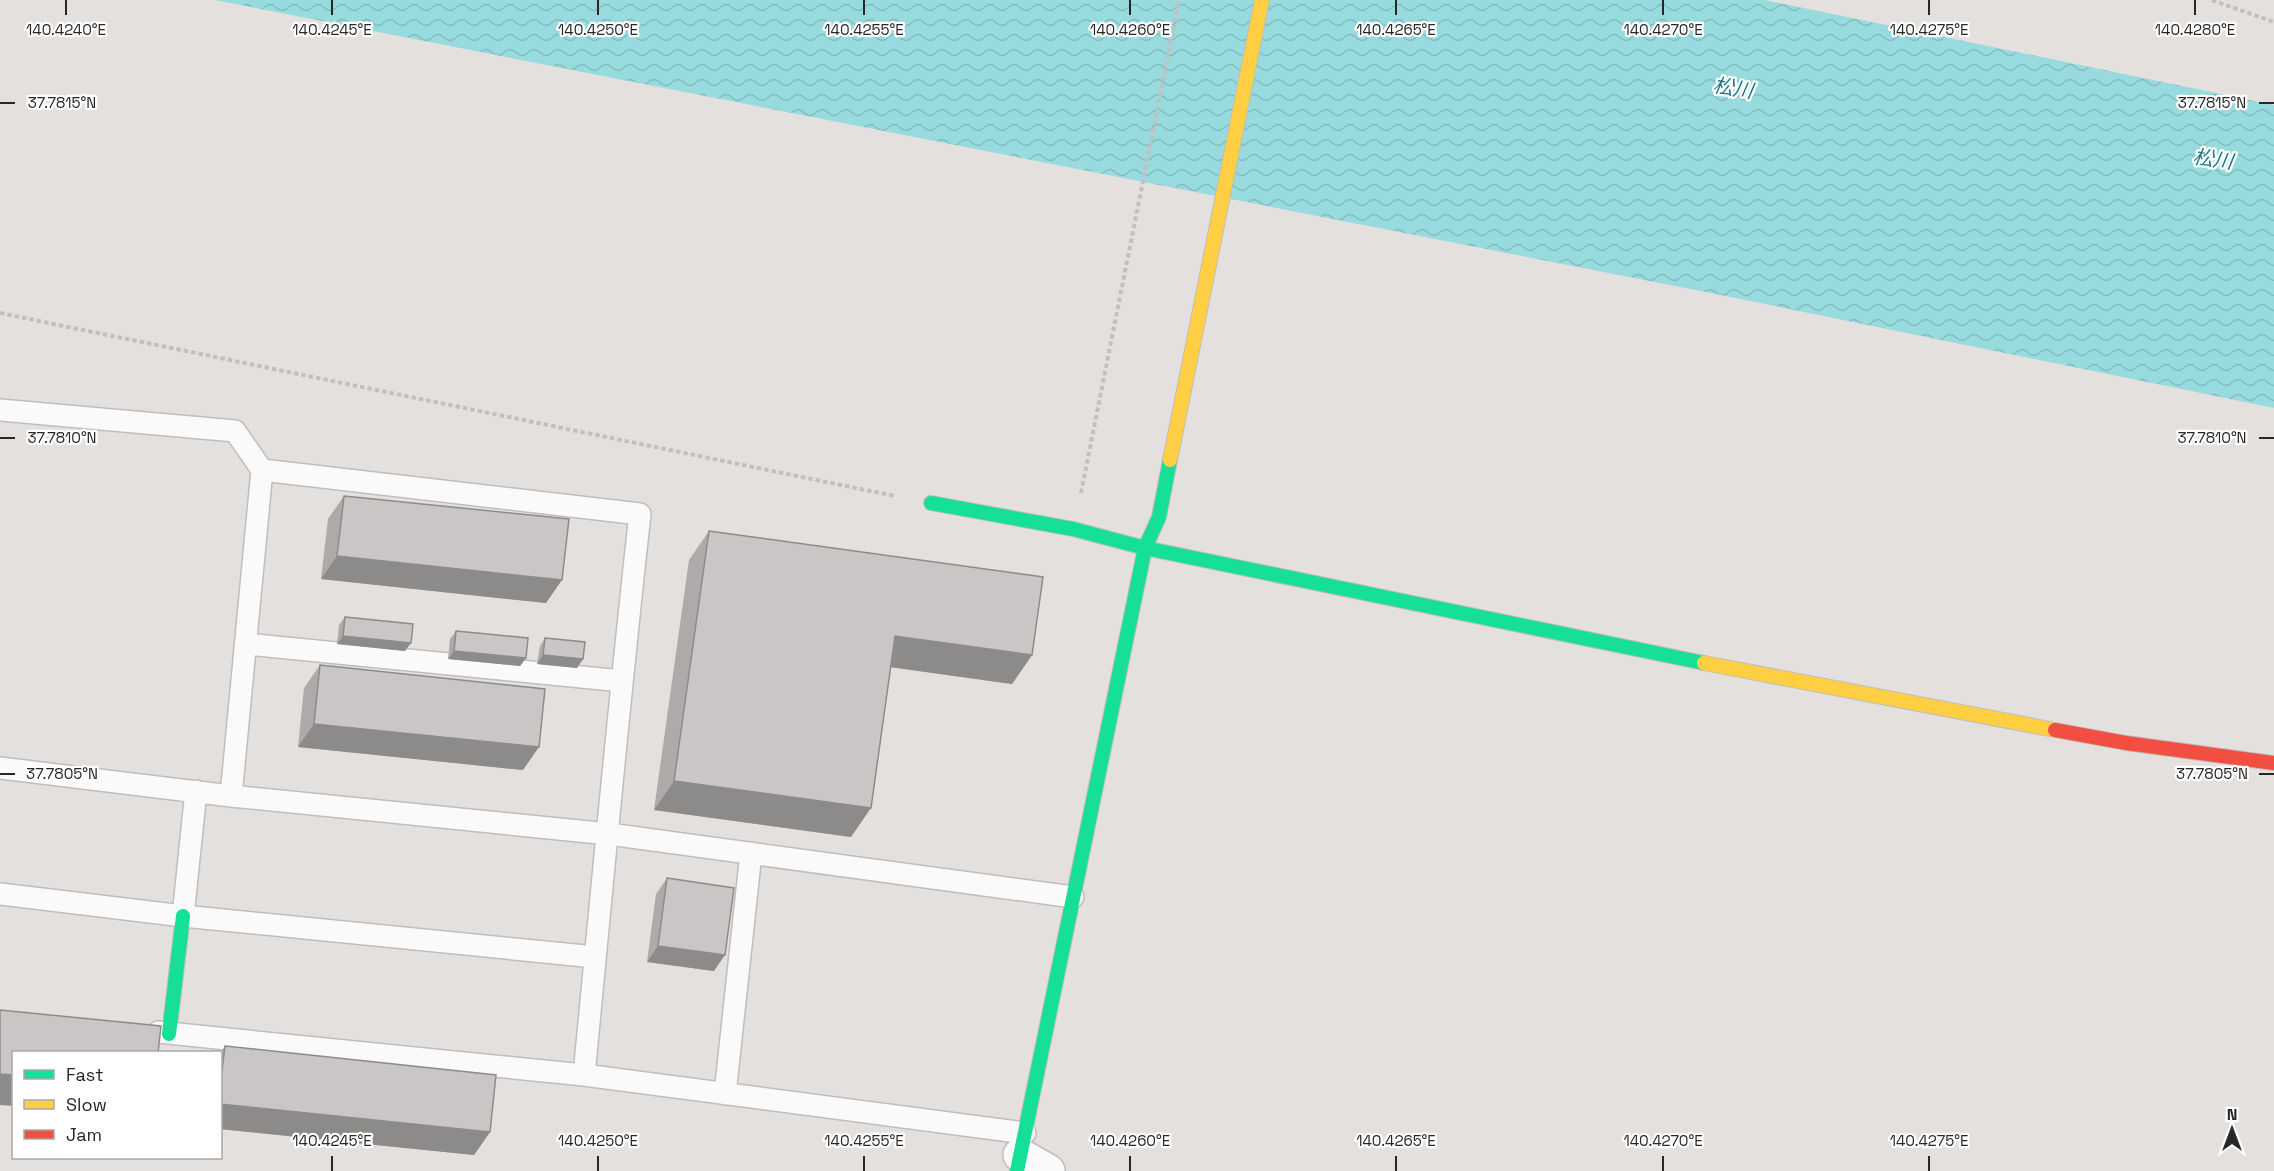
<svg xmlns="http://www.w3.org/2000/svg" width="2274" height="1171" font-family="'Space Grotesk','Noto Sans JP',sans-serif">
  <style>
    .water { fill: url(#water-waves) }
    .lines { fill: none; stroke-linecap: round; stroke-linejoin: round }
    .lane-casing { stroke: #bfbdbe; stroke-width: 24 }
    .street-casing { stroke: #bfbdbe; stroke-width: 36 }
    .fast-casing { stroke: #bfbdbe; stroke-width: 16 }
    .slow-casing { stroke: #bfbdbe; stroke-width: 16 }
    .jam-casing { stroke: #bfbdbe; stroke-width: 16 }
    .path { stroke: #c1c0c0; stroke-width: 4; stroke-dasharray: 4.5 3; stroke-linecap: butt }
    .lane { stroke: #fbfafa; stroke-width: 21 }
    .street { stroke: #fbfafa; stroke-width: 33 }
    .fast { stroke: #16e098; stroke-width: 14 }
    .slow { stroke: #ffcf43; stroke-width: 14 }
    .jam { stroke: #f24e42; stroke-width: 14 }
    .wall { fill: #adaaa9 }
    .shaded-wall { fill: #8d8b8a }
    .building { fill: #c9c6c5; stroke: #8d8b8a; stroke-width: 1.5 }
    .ticks { fill: none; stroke: #272727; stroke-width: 2 }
    .labels { text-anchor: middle; stroke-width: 4.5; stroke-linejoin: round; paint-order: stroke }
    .water-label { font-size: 20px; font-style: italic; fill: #1c7786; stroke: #fff }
    .ticks-label { font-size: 15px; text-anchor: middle; fill: #272727; stroke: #fff; stroke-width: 4.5; stroke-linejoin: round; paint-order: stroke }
  </style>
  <defs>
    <pattern id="water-waves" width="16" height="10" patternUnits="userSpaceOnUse" patternTransform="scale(1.5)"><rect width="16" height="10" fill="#98dbdf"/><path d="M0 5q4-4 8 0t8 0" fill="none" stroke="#83bcbf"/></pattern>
  </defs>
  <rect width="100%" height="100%" fill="#e4e0de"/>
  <path class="water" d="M 215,0 L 1765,0 L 2274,105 L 2274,408 L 1716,294 Z"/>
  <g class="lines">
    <g class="lane-casing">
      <path id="lane" d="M 0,410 L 235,431 L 262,470 L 640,514 C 619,701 602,888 584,1075
        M 246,644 L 622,681
        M 0,768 L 231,796 L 609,834 L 1073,897
        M 231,796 L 262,470
        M 0,894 L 183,916 L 595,957
        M 183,916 L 196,791
        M 158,1032 L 584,1075 L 1025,1133
        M 725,1094 L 751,853"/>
    </g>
    <g class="street-casing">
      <path id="street" d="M 1020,1155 L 1048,1171"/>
    </g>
    <g class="fast-casing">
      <path id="fast" d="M 931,503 L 1073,529 L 1145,548 L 1704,663
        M 169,1034 L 183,916
        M 1017,1171 L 1145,548 L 1159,517 L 1170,460"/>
    </g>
    <g class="slow-casing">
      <path id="slow" d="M 1170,460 L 1262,0
        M 1704,663 L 2055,730"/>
    </g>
    <g class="jam-casing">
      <path id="jam" d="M 2055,730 L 2126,743 L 2274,763"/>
    </g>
    <path class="path" d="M 2212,0 L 2274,22
      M 0,313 L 895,496
      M 1081,493 L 1179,0"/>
    <use href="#lane" class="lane"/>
    <use href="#street" class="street"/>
    <use href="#fast" class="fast"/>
    <use href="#slow" class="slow"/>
    <use href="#jam" class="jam"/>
  </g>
  <path class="wall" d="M 344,496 L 546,603 L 321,579 L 328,519 Z
    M 709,531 L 1032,655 L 1012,684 L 891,667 L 851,837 L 654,810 L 689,560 Z
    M 345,617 L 405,651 L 337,644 L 339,625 Z
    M 456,631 L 526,658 L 520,666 L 448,659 L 450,639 Z
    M 545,638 L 583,659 L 577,668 L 537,664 L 540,646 Z
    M 320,665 L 523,770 L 298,747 L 304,688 Z
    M 667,878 L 714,971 L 647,962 L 656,894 Z
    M 225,1046 L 490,1132 L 474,1155 L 220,1129 L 220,1053 Z"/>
  <path class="shaded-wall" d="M 337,556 L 562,580 L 546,603 L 321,579 Z
    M 343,636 L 411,643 L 405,651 L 337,644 Z
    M 895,636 L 1032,655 L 1012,684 L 875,665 Z
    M 454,651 L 526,658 L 520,666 L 448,659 Z
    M 543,655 L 583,659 L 577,668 L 537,664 Z
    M 314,724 L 539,747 L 523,770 L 298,747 Z
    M 674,781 L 871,808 L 851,837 L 654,810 Z
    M 658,946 L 725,955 L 714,971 L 647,962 Z
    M 0,1074 L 14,1075 L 14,1106 L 0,1105 Z
    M 220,1104 L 490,1132 L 474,1155 L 220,1129 Z"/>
  <path class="building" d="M 344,496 L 569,519 L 562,580 L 337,556 Z
    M 709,531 L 1043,577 L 1032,655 L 895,636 L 871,808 L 674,781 Z
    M 345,617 L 413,624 L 411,643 L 343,636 Z
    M 456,631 L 528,638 L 526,658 L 454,651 Z
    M 545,638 L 585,642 L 583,659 L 543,655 Z
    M 320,665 L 545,689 L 539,747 L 314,724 Z
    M 667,878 L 734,888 L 725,955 L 658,946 Z
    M 0,1010 L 161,1026 L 158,1053 L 14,1053 L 14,1075 L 0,1074 Z
    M 225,1046 L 496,1075 L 490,1132 L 220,1104 L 220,1087 Z"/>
  <path class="ticks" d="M 66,0 L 66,15M 332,0 L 332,15M 598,0 L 598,15M 864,0 L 864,15M 1130,0 L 1130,15M 1396,0 L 1396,15M 1663,0 L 1663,15M 1929,0 L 1929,15M 2195,0 L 2195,15M 0,103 L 15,103M 2259,103 L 2274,103M 0,438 L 15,438M 2259,438 L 2274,438M 0,774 L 15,774M 2259,774 L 2274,774M 332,1156 L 332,1171M 598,1156 L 598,1171M 864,1156 L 864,1171M 1130,1156 L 1130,1171M 1396,1156 L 1396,1171M 1663,1156 L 1663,1171M 1929,1156 L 1929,1171"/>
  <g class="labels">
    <g class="water-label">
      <text transform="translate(1733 88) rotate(9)" y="7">松川</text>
      <text transform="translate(2213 159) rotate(8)" y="7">松川</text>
    </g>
  </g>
  <g class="ticks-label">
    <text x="66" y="35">140.4240°E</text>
    <text x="332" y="35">140.4245°E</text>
    <text x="598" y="35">140.4250°E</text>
    <text x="864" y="35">140.4255°E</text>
    <text x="1130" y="35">140.4260°E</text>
    <text x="1396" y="35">140.4265°E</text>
    <text x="1663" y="35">140.4270°E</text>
    <text x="1929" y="35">140.4275°E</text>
    <text x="2195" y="35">140.4280°E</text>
    <text x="62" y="108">37.7815°N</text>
    <text x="2212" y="108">37.7815°N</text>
    <text x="62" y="443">37.7810°N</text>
    <text x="2212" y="443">37.7810°N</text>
    <text x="62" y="779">37.7805°N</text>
    <text x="2212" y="779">37.7805°N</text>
    <text x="332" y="1146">140.4245°E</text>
    <text x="598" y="1146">140.4250°E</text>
    <text x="864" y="1146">140.4255°E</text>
    <text x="1130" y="1146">140.4260°E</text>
    <text x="1396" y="1146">140.4265°E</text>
    <text x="1663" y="1146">140.4270°E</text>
    <text x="1929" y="1146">140.4275°E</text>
  </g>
  <rect x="12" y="1051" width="210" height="108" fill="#ffffff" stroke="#a9a9a9" stroke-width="1.5"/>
  <rect x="24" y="1070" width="30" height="9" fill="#16e098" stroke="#a9a9a9" stroke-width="1.5"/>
  <text x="66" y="1081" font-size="18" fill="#272727">Fast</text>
  <rect x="24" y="1100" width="30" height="9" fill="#ffcf43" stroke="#a9a9a9" stroke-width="1.5"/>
  <text x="66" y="1111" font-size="18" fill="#272727">Slow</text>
  <rect x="24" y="1130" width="30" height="9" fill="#f24e42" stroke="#a9a9a9" stroke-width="1.5"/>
  <text x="66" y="1141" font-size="18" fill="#272727">Jam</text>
  <g transform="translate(2232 1129)" stroke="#ffffff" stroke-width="4.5" paint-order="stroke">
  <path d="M0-4.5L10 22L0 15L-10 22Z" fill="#272727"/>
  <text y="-9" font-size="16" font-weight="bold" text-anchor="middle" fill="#272727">N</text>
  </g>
</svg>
